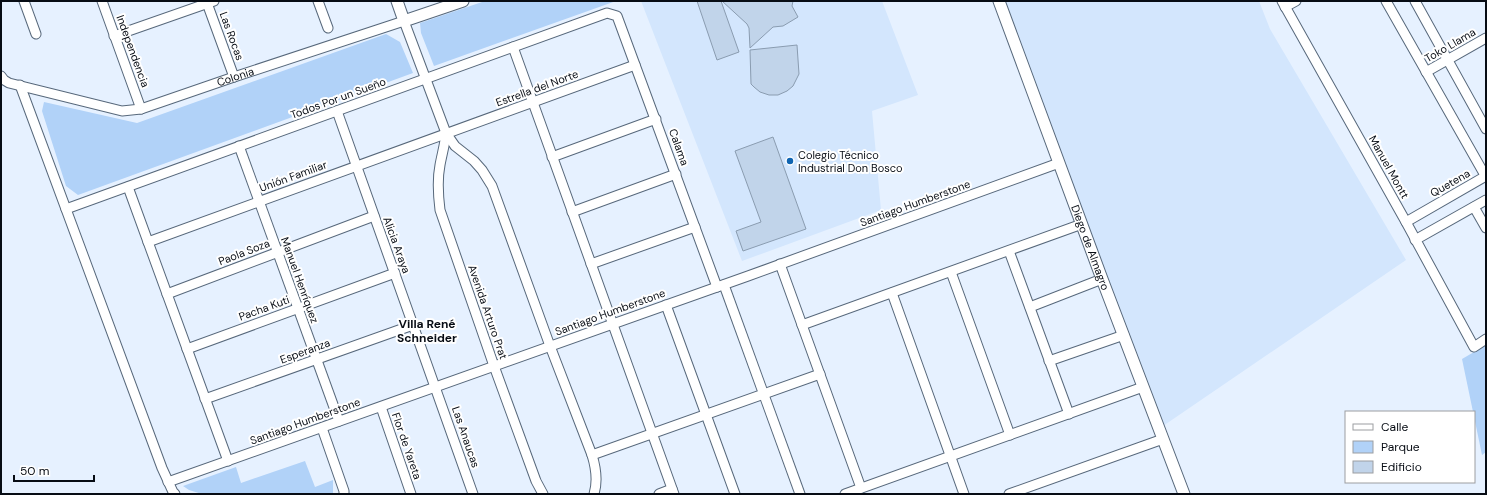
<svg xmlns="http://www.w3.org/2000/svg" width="1487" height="495" font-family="'DM Sans',sans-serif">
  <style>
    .built { fill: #d3e6fd }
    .green { fill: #b1d2f8 }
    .building { fill: #c1d4ea; stroke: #8a9cb0 }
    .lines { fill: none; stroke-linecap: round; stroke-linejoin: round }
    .minor-casing { stroke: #57687b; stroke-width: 11 }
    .tertiary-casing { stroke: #57687b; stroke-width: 13 }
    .minor { stroke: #fff; stroke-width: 9 }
    .tertiary { stroke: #fff; stroke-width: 11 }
    .poi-dot { fill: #0f64b1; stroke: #fff; stroke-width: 1.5 }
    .labels { text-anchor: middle; stroke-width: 4; stroke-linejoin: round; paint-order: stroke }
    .street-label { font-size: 11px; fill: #070c14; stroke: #fff }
    .poi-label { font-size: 11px; fill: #070c14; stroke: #fff; text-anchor: start }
    .neighbourhood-label { font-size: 12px; font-weight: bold; fill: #070c14; stroke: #fff }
  </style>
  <rect width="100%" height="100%" fill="#e6f1ff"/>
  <path class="built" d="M 641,1 L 882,1 L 918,95 L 872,111 L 881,210 L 742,261 Z
    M 1003,1 L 1259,1 L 1270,29 L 1406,260 L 1163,426 Z"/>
  <path class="green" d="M 485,1 L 616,1 L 434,66 L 421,33 L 420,23 Z
    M 386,34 L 400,42 L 413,73 L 78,195 L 66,186 L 42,111 L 44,102 L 137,123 Z
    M 1486,345 L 1486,452 L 1482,455 L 1462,359 Z
    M 305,461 L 315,487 L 333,480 L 333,494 L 202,494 L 189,490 L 183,486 L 236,467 L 241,483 Z"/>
  <path class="building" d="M 697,1 L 721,1 L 739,52 L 717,60 Z
    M 722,1 L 793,1 L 792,6 L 798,17 L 783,26 L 773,27 L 750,48 L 749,28 L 747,24 Z
    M 797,45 L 799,74 L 793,86 L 787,91 L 778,95 L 769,95 L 760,92 L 754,87 L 751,84 L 750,50 Z
    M 773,137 L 806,229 L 743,251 L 736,231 L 761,222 L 735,151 Z"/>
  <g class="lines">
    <g class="minor-casing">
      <g id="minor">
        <path d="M 24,1 L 36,34"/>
        <path d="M 102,1 L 141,109"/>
        <path d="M 318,1 L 328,28"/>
        <path d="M 1282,1 L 1406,222 L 1474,347 L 1486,339"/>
        <path d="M 1386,1 L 1486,177"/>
        <path d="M 1415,1 L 1486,129"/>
        <path d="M 207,3 L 234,77"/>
        <path d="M 1285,7 L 1296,1"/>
        <path d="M 114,36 L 214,1"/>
        <path d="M 513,47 L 674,494"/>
        <path d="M 1426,72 L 1486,38"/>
        <path id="s1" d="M 1,76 L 4,80 L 9,83 L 122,111 L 141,109 L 234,77 L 404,21 L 446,133 L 455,146 L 474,161 L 482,170 L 492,186 L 550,346 L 592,455 C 596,468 598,481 594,494"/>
        <path d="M 20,85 L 162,468 L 173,492 L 175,494"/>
        <path d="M 337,111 L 473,494"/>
        <path d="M 446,133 C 445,144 442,154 440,165 C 437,180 438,194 440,210 L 494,366 L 536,481 L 543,494"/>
        <path d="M 239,146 L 339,421"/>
        <path d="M 552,157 L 656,119"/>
        <path d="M 128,187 L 228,461"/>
        <path d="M 1474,207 L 1486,228"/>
        <path d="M 66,209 L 607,13 L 617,16 L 717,287"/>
        <path d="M 572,212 L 676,174"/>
        <path d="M 1406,222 L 1486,176"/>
        <path d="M 1415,240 L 1486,200"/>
        <path d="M 148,242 L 635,65"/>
        <path d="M 1009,251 L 1069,414"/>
        <path d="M 591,264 L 695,227"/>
        <path d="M 780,264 L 861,488"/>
        <path d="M 951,272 L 1010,435"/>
        <path d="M 724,285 L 800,494"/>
        <path d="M 892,293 L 964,494"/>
        <path d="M 167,294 L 374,216"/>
        <path d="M 666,305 L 735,494"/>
        <path d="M 1030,307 L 1102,279"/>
        <path d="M 802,325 L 1082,224"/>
        <path d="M 187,349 L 395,273"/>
        <path d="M 1049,361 L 1124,335"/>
        <path d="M 205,399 L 413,325"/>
        <path d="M 381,407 L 411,494"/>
        <path d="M 322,428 L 344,491 L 344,494"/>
        <path d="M 592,455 L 820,374"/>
        <path d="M 168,482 L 748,276 L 1059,163"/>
        <path d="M 659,494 L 672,489"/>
        <path d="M 845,494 L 1143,387"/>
        <path d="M 1009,494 L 1163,439"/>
      </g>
    </g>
    <g class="tertiary-casing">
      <g id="tertiary">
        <path d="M 397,1 L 404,21 L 463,1"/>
        <path id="s2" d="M 999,1 L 1102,279 L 1184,494"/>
      </g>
    </g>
    <use href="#minor" class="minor"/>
    <use href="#tertiary" class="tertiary"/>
  </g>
  <circle class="poi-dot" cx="790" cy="161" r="4"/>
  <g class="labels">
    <g class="street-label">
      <text transform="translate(232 36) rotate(70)" y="4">Las Rocas</text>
      <text transform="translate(1450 45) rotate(-30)" y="4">Toko Llama</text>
      <text transform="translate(133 51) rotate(70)" y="4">Independencia</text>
      <text dy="4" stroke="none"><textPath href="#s1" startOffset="246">Colonia</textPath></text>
      <text transform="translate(537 88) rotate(-20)" y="4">Estrella del Norte</text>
      <text transform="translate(338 98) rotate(-20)" y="4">Todos Por un Sueño</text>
      <text transform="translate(679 147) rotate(70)" y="4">Calama</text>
      <text transform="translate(1389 167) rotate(61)" y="4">Manuel Montt</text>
      <text transform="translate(293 176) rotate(-20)" y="4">Unión Familiar</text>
      <text transform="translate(1450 183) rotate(-30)" y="4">Quetena</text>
      <text transform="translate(915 203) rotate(-20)" y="4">Santiago Humberstone</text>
      <text transform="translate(397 245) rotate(70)" y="4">Alicia Araya</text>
      <text dy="4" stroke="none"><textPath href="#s2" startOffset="263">Diego de Almagro</textPath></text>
      <text transform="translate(244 252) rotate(-21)" y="4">Paola Soza</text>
      <text transform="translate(300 280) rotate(70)" y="4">Manuel Henríquez</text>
      <text transform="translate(264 308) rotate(-20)" y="4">Pacha Kuti</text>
      <text transform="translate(488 312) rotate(71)" y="4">Avenida Arturo Prat</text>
      <text transform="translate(610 312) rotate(-20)" y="4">Santiago Humberstone</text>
      <text transform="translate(305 351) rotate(-20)" y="4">Esperanza</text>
      <text transform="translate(305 421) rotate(-20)" y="4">Santiago Humberstone</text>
      <text transform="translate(466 437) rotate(71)" y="4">Las Anaucas</text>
      <text transform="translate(407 446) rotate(71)" y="4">Flor de Yareta</text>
    </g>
    <g class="poi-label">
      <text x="798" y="159">Colegio Técnico<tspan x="798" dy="13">Industrial Don Bosco</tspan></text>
    </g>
    <g class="neighbourhood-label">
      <text x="427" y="328">Villa René<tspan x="427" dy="14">Schneider</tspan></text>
    </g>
  </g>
  <rect width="1487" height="495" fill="none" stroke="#070c14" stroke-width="4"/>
  <rect x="1345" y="411" width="130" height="72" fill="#ffffff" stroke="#9c9ea1"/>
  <rect x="1353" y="424" width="20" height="6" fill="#ffffff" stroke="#9c9ea1"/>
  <text x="1381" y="431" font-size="12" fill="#070c14">Calle</text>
  <rect x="1353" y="441" width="20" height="12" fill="#b1d2f8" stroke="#9c9ea1"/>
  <text x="1381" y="451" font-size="12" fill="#070c14">Parque</text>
  <rect x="1353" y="461" width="20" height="12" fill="#c1d4ea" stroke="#9c9ea1"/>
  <text x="1381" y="471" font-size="12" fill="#070c14">Edificio</text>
  <path d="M14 475v6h80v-6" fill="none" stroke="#070c14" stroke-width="2"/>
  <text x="20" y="475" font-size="12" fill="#070c14" stroke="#ffffff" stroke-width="3" paint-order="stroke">50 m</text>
</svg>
